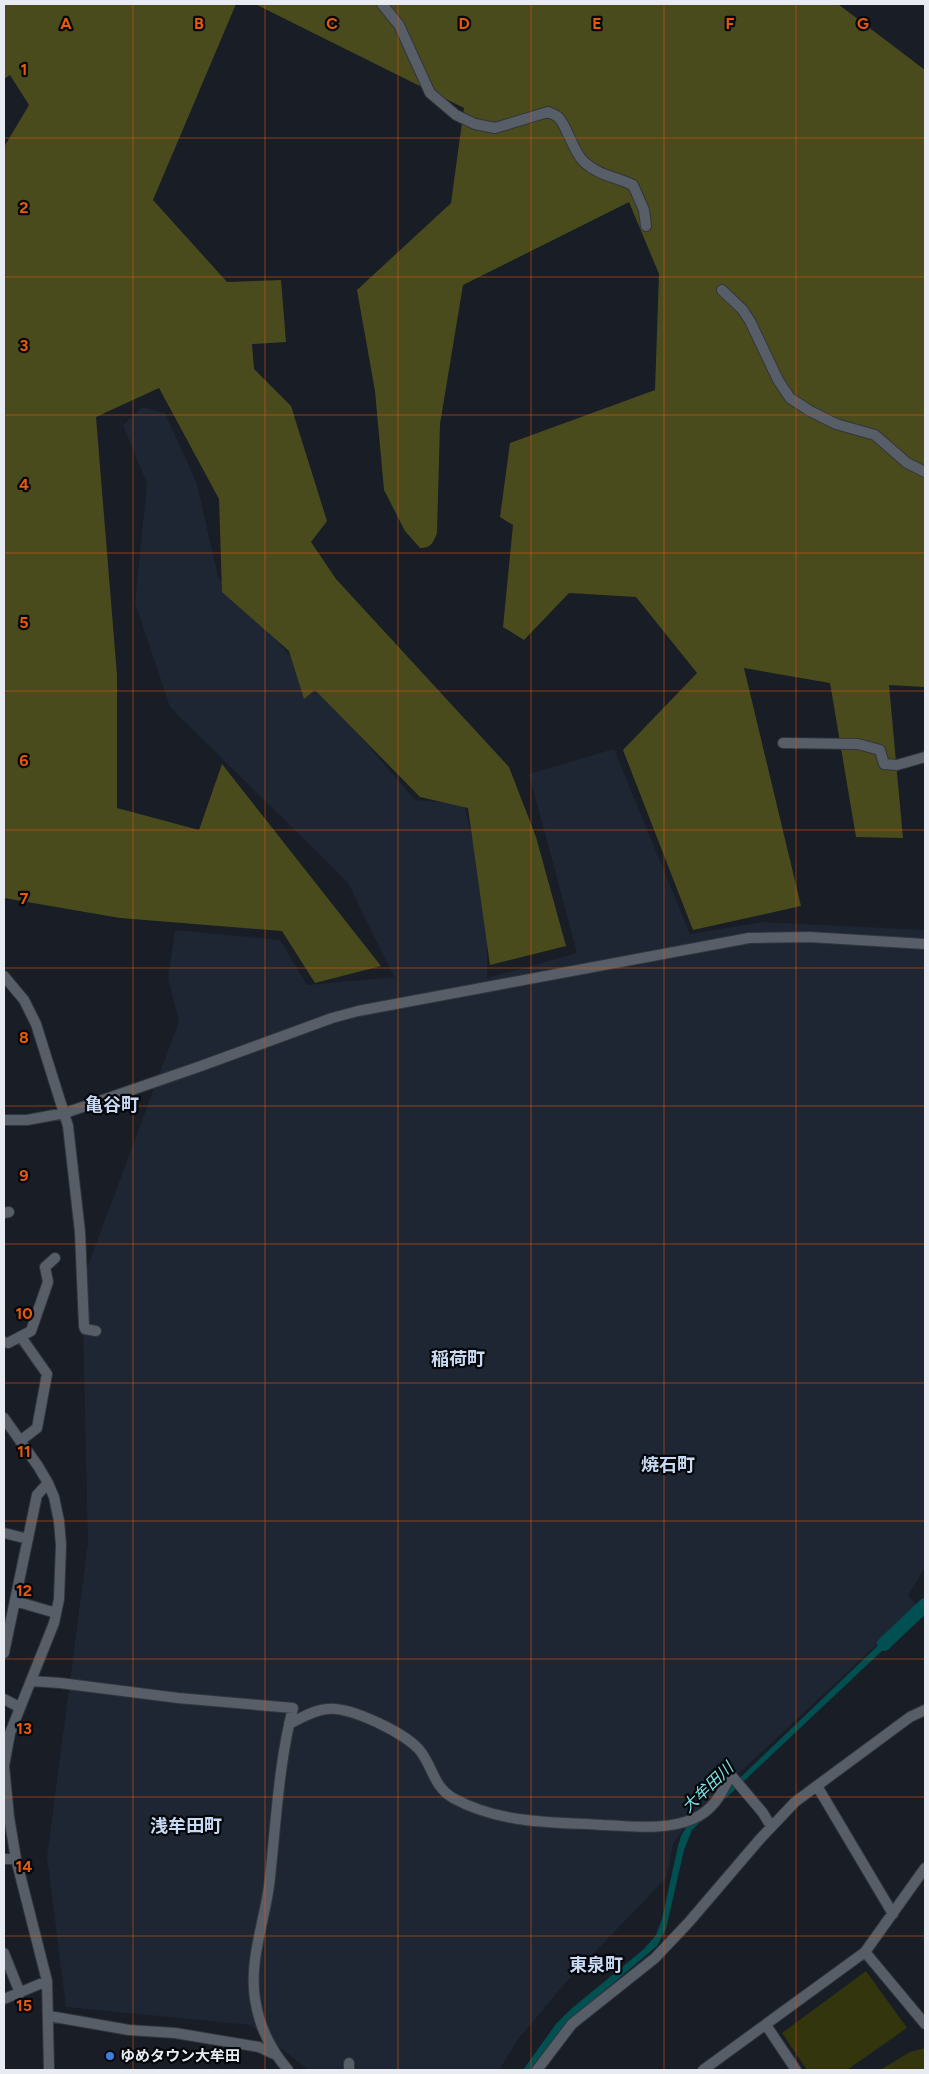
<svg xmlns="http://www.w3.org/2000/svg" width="929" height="2074" font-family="Figtree,'Noto Sans JP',sans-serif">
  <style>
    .built { fill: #1e2634 }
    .green { fill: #33350d }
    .forest { fill: #494b1d }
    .water { fill: #005052 }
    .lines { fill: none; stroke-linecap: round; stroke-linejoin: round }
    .river { stroke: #005052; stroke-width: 14 }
    .minor-casing { stroke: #32363c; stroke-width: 12 }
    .minor { stroke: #585e68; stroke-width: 10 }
    .grid { fill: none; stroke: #e8590c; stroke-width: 1; stroke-opacity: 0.55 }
    .shop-dot { fill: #3f7fe0; stroke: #06080b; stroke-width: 2 }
    .labels { text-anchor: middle; stroke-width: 4.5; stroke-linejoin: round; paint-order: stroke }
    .poi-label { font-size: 15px; font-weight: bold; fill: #e8ecf2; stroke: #06080b; text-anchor: start }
    .water-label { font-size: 16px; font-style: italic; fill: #7ce4e6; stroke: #06080b }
    .quarter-label { font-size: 18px; font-weight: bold; fill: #c8d9f3; stroke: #06080b }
    .grid-label { font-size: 16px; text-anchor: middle; font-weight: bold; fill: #e8590c; stroke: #06080b; stroke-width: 4.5; stroke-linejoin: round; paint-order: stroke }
  </style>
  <rect width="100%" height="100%" fill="#181d26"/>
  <path class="built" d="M 142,407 L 165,413 L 197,484 L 218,577 L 305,672 L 415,800 L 464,804 L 487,901 L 487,978 L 577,953 L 529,774 L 614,749 L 690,934 L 763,922 L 925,930 L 925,1567 L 908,1596 L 918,1606 L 690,1819 L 673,1844 L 667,1877 L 568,1980 L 519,2038 L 499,2070 L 309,2070 L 250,2025 L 66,2007 L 47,1857 L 88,1543 L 82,1282 L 179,1021 L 168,979 L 175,930 L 280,940 L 307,985 L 394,977 L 348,883 L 170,707 L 135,603 L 147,484 L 123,425 Z"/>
  <path class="green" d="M 866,1971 L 907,2028 L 847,2070 L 807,2070 L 782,2033 Z
    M 925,2048 L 925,2070 L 880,2070 L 910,2052 Z"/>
  <path class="forest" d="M 4,4 L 236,4 L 153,200 L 227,282 L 281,280 L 286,342 L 252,344 L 254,369 L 291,406 L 327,521 L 311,542 L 336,579 L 509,767 L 536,837 L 566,946 L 490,965 L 468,808 L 420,797 L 315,690 L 304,699 L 289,651 L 222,592 L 219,499 L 159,388 L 96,417 L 117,675 L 117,808 L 199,830 L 222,764 L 381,966 L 315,983 L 282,931 L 120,918 L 4,898 L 4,147 L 29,105 L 10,75 L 4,79 Z
    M 255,4 L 838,4 L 925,70 L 925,687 L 889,685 L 903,838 L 856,837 L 830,683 L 744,668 L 801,906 L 693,930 L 623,750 L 697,673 L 636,597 L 569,593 L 524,640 L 503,627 L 513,525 L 500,517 L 510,443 L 655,390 L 659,274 L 629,202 L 463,285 L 440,424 L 437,533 C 433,543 431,548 420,548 L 405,531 L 384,490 L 375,391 L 357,290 L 451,203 L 464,108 Z"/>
  <path class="water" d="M 904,1630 L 692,1830 L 684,1850 L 666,1929 L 657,1946 L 578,2013 L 562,2029 L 532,2070 L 523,2070 L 556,2024 L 571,2009 L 644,1949 L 656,1935 L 662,1919 L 678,1846 L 681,1836 L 688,1824 L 744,1774 L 891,1633 Z"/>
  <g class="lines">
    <path class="river" d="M 884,1644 L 925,1605"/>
    <g class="minor-casing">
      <path id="minor" d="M 382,4 L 399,25 L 430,93 L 456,115 L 475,124 L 495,128 L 548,112 C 551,113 555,115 558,117 C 567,125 572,150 584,162 C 598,175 616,177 633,185 L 644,210 L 646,226
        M 722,290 L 742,309 L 750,321 L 778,380 L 790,398 L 810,411 L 836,424 L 875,435 L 907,463 L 925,472
        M 783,743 L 858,744 L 880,750 L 884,764 L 897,765 L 925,757
        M 4,976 L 24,1000 L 36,1024 L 68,1126 L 80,1232 L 84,1326 L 85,1329 L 96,1331
        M 4,1120 L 27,1120 L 65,1113 L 201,1066 L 332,1018 L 358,1011 L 749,938 L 809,937 L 925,944
        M 4,1213 L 9,1212
        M 4,1342 L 8,1343 L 31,1331 L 48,1282 L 45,1267 L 55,1258
        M 4,1418 L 38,1466 L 48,1483 L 54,1497 L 59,1521 L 61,1545 L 59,1599 L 54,1623 L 10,1733 L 4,1766 L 9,1817 L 16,1859 L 47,1981 L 49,2070
        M 20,1441 L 37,1428 L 47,1374 L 21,1337
        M 4,1533 L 28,1539
        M 15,1601 L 56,1613
        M 4,1653 L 37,1495 L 48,1483
        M 31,1681 L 60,1683 L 178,1698 L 293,1708 C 278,1765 276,1827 269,1886 C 264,1923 249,1961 255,1999 C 259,2026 270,2049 288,2070
        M 4,1699 L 19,1707
        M 289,1724 C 301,1718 314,1710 327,1709 C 350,1706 408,1734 421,1752 C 433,1768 434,1787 453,1798 C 500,1824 552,1822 603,1825 C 634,1826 664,1831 693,1819 C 714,1810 721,1794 731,1775 L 763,1813 L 769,1823
        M 817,1786 L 893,1914
        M 4,1859 L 16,1859
        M 865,1952 L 925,2024
        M 4,1953 L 20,1993
        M 4,1999 L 47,1981
        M 49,2016 L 129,2030 L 175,2033 L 259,2047 L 274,2054
        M 766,2025 L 796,2070
        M 349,2070 L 349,2063
        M 537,2070 L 572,2024 L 655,1958 L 689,1922 L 760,1839 L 795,1802 L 910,1717 L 925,1710
        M 703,2070 L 865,1952 L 925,1868"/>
    </g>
    <use href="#minor" class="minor"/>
  </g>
  <path class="grid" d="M 133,4 L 133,2070M 265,4 L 265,2070M 398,4 L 398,2070M 531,4 L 531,2070M 664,4 L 664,2070M 796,4 L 796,2070M 4,138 L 925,138M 4,277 L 925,277M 4,415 L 925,415M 4,553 L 925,553M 4,691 L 925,691M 4,830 L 925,830M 4,968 L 925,968M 4,1106 L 925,1106M 4,1244 L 925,1244M 4,1383 L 925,1383M 4,1521 L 925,1521M 4,1659 L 925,1659M 4,1797 L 925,1797M 4,1936 L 925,1936"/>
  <circle class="shop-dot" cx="110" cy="2056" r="5"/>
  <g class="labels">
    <g class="poi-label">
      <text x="120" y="2061">ゆめタウン大牟田</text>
    </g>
    <g class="water-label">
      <text transform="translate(707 1787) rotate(-44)" y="6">大牟田川</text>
    </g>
    <g class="quarter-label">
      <text x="112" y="1111">亀谷町</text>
      <text x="458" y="1365">稲荷町</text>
      <text x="668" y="1471">焼石町</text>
      <text x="186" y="1832">浅牟田町</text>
      <text x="596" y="1971">東泉町</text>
    </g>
  </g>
  <g class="grid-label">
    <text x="66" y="29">A</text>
    <text x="199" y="29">B</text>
    <text x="332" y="29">C</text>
    <text x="464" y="29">D</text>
    <text x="597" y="29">E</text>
    <text x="730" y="29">F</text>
    <text x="863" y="29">G</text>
    <text x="24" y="75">1</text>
    <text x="24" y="213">2</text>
    <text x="24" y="351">3</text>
    <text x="24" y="490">4</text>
    <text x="24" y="628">5</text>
    <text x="24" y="766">6</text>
    <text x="24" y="904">7</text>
    <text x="24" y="1043">8</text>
    <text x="24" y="1181">9</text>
    <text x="24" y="1319">10</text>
    <text x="24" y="1457">11</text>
    <text x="24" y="1596">12</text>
    <text x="24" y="1734">13</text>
    <text x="24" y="1872">14</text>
    <text x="24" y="2011">15</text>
  </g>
  <rect width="929" height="2074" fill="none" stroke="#e8ecf2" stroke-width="10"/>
</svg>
